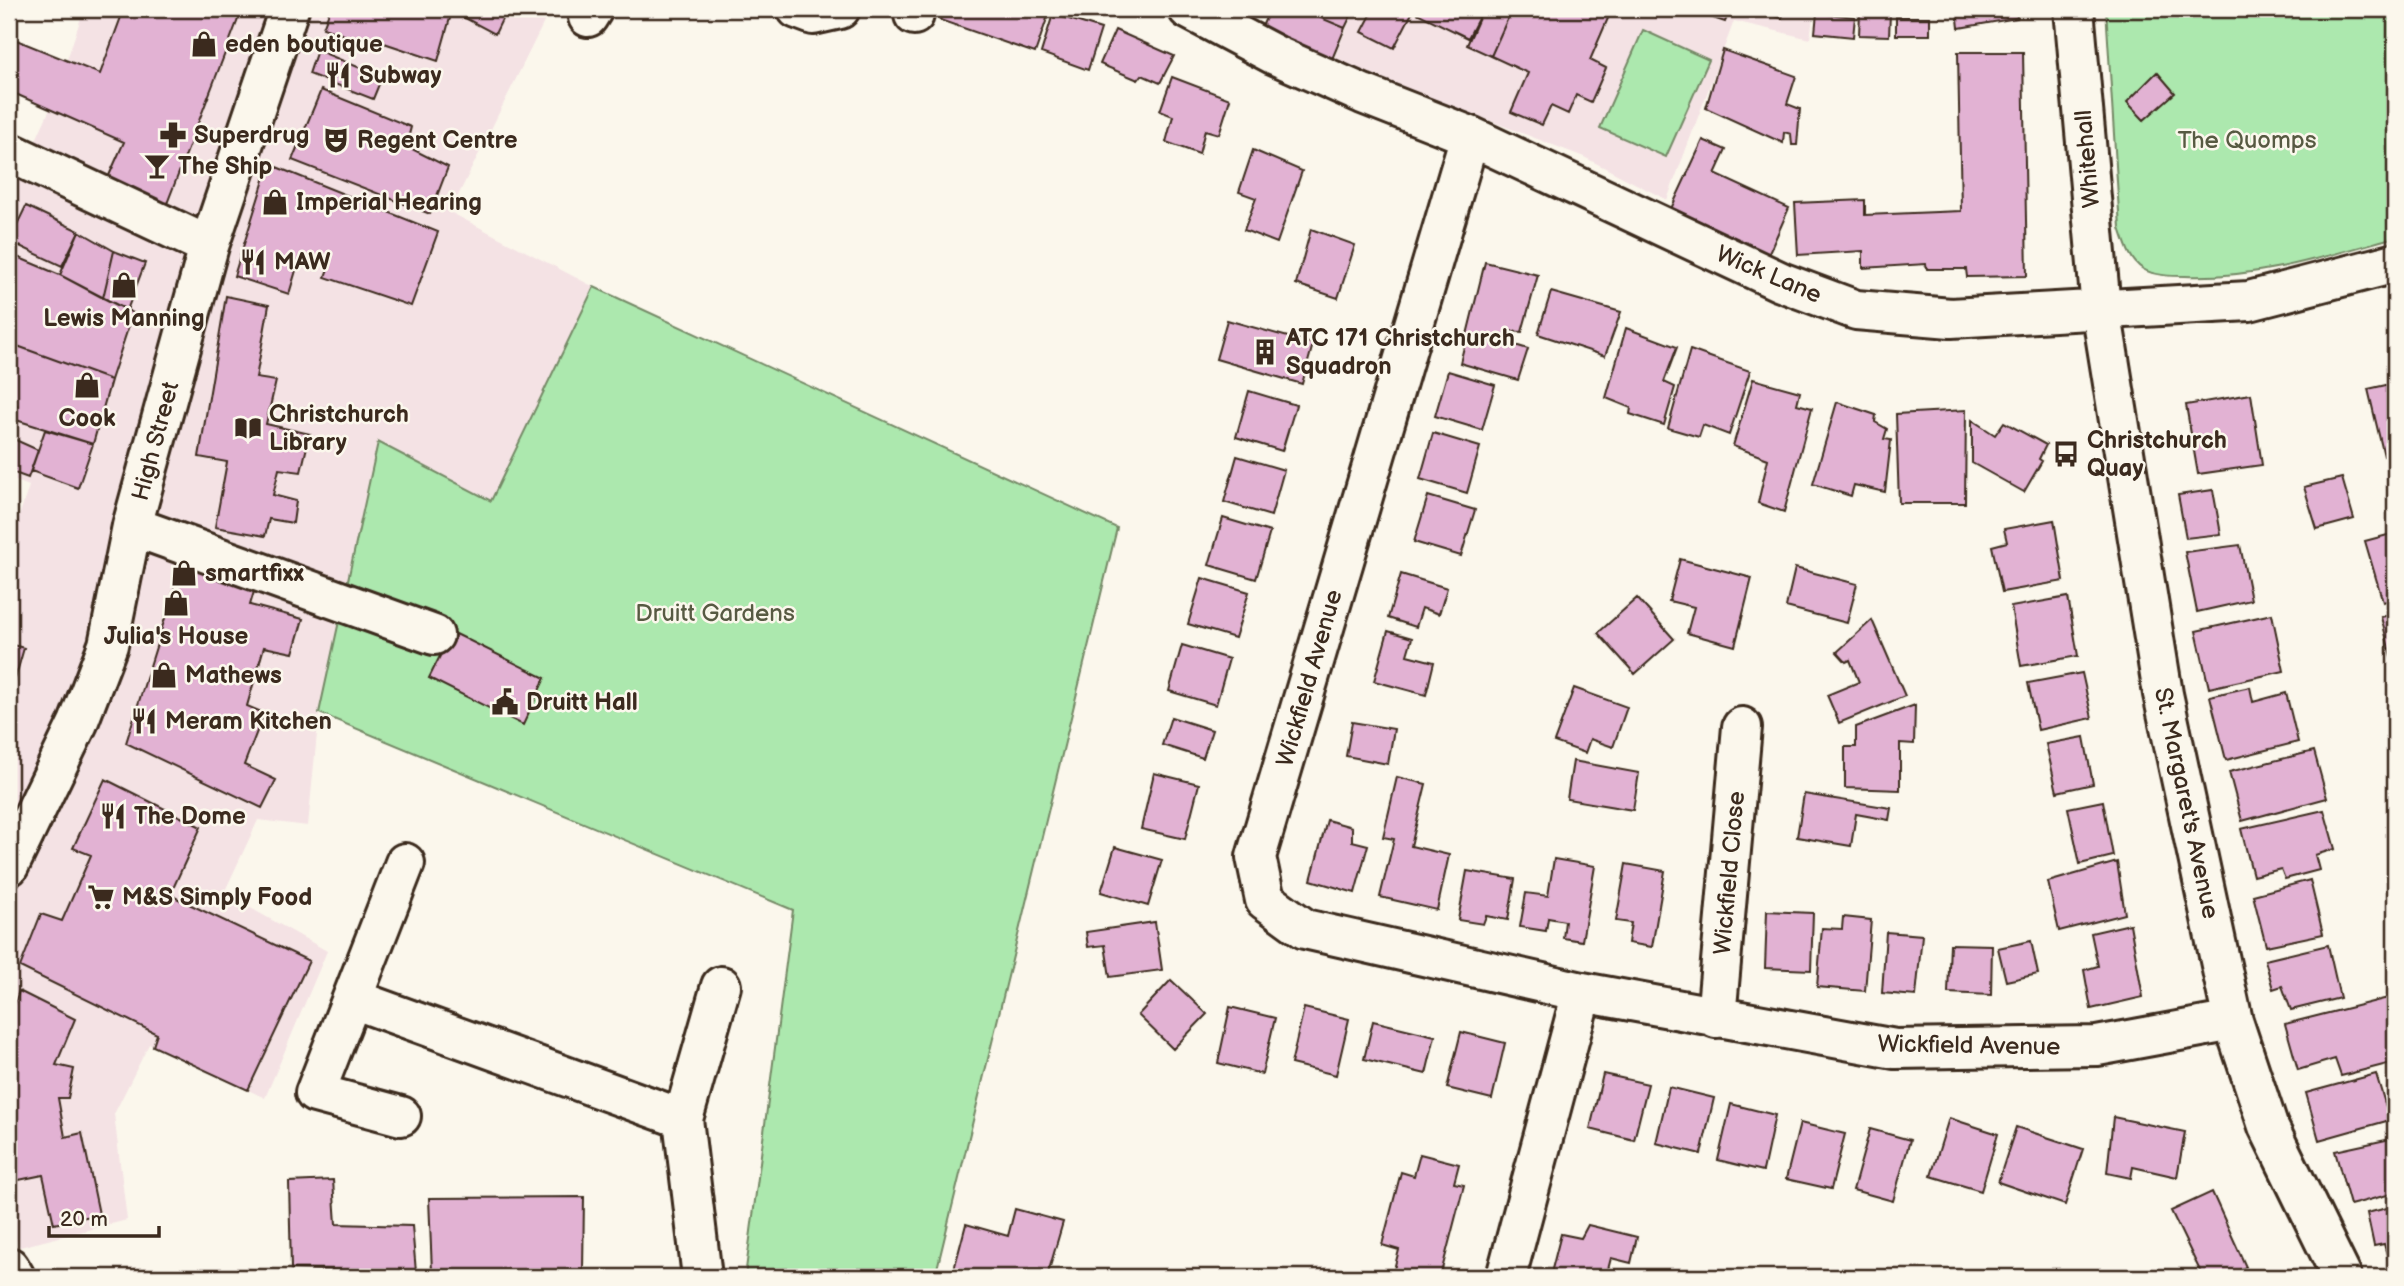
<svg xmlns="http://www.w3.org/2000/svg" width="2404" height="1286" font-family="'Balsamiq Sans',sans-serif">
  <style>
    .built { fill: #f4e2e4 }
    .green { fill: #ace8ae; stroke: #748966; stroke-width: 2 }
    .building { fill: #e2b2d3; stroke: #3b2a1e; stroke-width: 2 }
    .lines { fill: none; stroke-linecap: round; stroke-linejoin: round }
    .minor-casing { stroke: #3b2a1e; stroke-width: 44 }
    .major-casing { stroke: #3b2a1e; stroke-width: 44 }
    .minor { stroke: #fbf7ec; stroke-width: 38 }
    .major { stroke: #fbf7ec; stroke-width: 38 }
    .labels { text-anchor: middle; stroke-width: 5; stroke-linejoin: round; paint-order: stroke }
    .poi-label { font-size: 24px; font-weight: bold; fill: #3b2a1e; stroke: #fbf7ec; text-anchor: start }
    .park-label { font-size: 24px; fill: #575a42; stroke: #fbf7ec }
    .street-label { font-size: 24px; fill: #3b2a1e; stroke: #fbf7ec }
  </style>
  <rect width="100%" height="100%" fill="#fbf7ec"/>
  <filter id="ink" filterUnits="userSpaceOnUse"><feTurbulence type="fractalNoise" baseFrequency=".0143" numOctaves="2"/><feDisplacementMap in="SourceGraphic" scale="14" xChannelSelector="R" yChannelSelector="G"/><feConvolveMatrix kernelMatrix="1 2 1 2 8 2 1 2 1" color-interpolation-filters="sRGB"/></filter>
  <g filter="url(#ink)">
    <path class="built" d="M 84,9 L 530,9 L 545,20 L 450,212 L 594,287 L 491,501 L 378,442 L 319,713 L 308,826 L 258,820 L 224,893 L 327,951 L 265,1098 L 149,1044 L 114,1114 L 127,1220 L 20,1247 L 9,1227 L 9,547 L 29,486 L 9,478 L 9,199 L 51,107 Z
      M 1355,9 L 1814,9 L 1810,39 L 1734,21 L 1667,200 L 1584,157 L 1333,60 Z"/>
    <path class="green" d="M 2106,9 L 2395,9 L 2395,237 C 2327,256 2257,279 2185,276 C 2173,276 2154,276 2143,269 C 2129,260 2125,242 2120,228 Z
      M 1643,30 L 1709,60 L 1666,157 L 1600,128 Z
      M 594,287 L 1117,528 L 935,1277 L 745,1277 L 793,910 L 319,713 L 378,442 L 491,501 Z"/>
    <path class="building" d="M 124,9 L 242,9 L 163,214 L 103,189 L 124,142 L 9,91 L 9,37 L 100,74 Z
      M 330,9 L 507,9 L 495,34 L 452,11 L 438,61 L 375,40 L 371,44 L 323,28 Z
      M 944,9 L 1046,9 L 1050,10 L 1035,53 L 940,20 Z
      M 1270,9 L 1300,9 L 1345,28 L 1330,64 L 1259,33 Z
      M 1311,9 L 1354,9 L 1345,28 L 1309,13 Z
      M 1374,9 L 1483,9 L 1468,38 L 1413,11 L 1394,48 L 1362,32 Z
      M 1483,9 L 1512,9 L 1491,56 L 1467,45 Z
      M 1512,9 L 1522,9 L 1532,13 L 1534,9 L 1612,9 L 1590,60 L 1606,68 L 1591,102 L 1576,95 L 1568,114 L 1551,106 L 1542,125 L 1511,112 L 1528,73 L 1491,56 Z
      M 1699,9 L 1730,9 L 1725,22 L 1698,13 Z
      M 1763,9 L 1785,9 L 1782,18 L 1762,13 Z
      M 1957,9 L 2016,9 L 2017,18 L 1959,28 Z
      M 1817,13 L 1855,17 L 1853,37 L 1815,33 Z
      M 1860,13 L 1890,14 L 1889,36 L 1859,35 Z
      M 1053,14 L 1101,29 L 1088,70 L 1041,53 Z
      M 1896,17 L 1930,17 L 1930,35 L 1896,35 Z
      M 1115,30 L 1174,56 L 1160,83 L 1142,75 L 1138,80 L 1100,64 Z
      M 317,50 L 382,77 L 373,99 L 309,74 Z
      M 1723,50 L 1796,76 L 1787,104 L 1800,109 L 1797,145 L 1792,145 L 1791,134 L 1784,132 L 1783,143 L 1706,108 Z
      M 1958,52 L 2023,52 L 2027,276 L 1967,277 L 1966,269 L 1927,269 L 1926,264 L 1863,268 L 1863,251 L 1798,255 L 1795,203 L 1865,200 L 1865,215 L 1961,211 Z
      M 2157,72 L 2175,93 L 2144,120 L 2127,102 Z
      M 1172,77 L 1230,99 L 1219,134 L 1205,130 L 1199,154 L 1166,142 L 1173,116 L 1160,111 Z
      M 321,90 L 411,127 L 406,146 L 448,167 L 430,214 L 292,160 Z
      M 1703,140 L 1726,150 L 1715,174 L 1789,208 L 1767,258 L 1669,213 Z
      M 1253,150 L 1302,171 L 1277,243 L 1244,230 L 1256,198 L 1239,192 Z
      M 269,164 L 438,232 L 411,306 L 325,277 L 329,266 L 300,257 L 289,294 L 234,276 Z
      M 26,206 L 79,231 L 62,266 L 9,241 Z
      M 1311,229 L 1355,245 L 1338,298 L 1296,284 Z
      M 79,231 L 114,251 L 103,298 L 60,275 Z
      M 114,251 L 145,263 L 127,310 L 103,298 Z
      M 10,254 L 60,275 L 133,313 L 111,380 L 9,343 Z
      M 1485,262 L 1538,275 L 1522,332 L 1508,331 L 1505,342 L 1528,349 L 1518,380 L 1460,363 Z
      M 1551,292 L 1621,312 L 1605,356 L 1538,334 Z
      M 226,296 L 269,305 L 256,378 L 276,381 L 266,424 L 310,434 L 301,472 L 279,469 L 273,495 L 296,501 L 293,523 L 269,519 L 265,536 L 215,527 L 227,462 L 199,457 Z
      M 1227,320 L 1313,344 L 1302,384 L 1216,359 Z
      M 1626,328 L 1677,347 L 1664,382 L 1675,387 L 1664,425 L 1630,414 L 1631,408 L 1606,398 Z
      M 9,343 L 111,380 L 93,444 L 13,419 L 17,405 L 9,402 Z
      M 1690,350 L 1750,371 L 1729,435 L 1703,425 L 1699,437 L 1668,428 Z
      M 1448,371 L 1495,385 L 1482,430 L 1435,416 Z
      M 1753,379 L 1800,392 L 1797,404 L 1812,408 L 1784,512 L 1758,503 L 1768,459 L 1733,446 Z
      M 2395,383 L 2395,454 L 2384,456 L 2368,389 Z
      M 1249,391 L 1296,405 L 1282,451 L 1236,437 Z
      M 2251,394 L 2262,465 L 2198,474 L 2186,405 Z
      M 1837,402 L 1876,415 L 1875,422 L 1887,429 L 1884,439 L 1891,440 L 1885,492 L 1854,485 L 1851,496 L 1813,484 Z
      M 1966,410 L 1965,503 L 1899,503 L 1896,414 Z
      M 1972,420 L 1995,435 L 2004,422 L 2046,445 L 2039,459 L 2042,461 L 2024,492 L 1972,463 Z
      M 45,430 L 93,444 L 78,488 L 31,471 Z
      M 1433,433 L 1480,447 L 1467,493 L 1420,479 Z
      M 9,437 L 38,450 L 28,478 L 9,471 Z
      M 1237,456 L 1284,470 L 1271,516 L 1224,502 Z
      M 2342,478 L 2354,519 L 2317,529 L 2304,487 Z
      M 2213,490 L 2221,534 L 2186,538 L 2178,495 Z
      M 1428,496 L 1475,510 L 1461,556 L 1414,542 Z
      M 1223,518 L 1270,532 L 1256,579 L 1209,565 Z
      M 2054,520 L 2064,581 L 2002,592 L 1992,546 L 2007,542 L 2004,529 Z
      M 2395,533 L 2395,599 L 2383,602 L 2365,541 Z
      M 2240,545 L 2251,600 L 2197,612 L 2185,552 Z
      M 186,551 L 258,578 L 250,605 L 303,619 L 293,653 L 264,647 L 247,706 L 264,713 L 244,765 L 276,780 L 262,808 L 126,743 Z
      M 1680,559 L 1752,578 L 1735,646 L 1687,633 L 1694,607 L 1669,601 Z
      M 1795,568 L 1857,584 L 1847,623 L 1786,607 Z
      M 1401,574 L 1447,588 L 1439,614 L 1422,608 L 1416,627 L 1388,618 Z
      M 1202,578 L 1249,592 L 1235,638 L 1188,624 Z
      M 2068,597 L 2078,656 L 2021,666 L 2011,607 Z
      M 1637,598 L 1674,639 L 1635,674 L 1598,633 Z
      M 2272,614 L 2284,671 L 2209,688 L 2196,631 Z
      M 2395,614 L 2395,672 L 2381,617 Z
      M 1872,620 L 1905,696 L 1839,723 L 1827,695 L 1859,682 L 1850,660 L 1846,662 L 1837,652 Z
      M 1388,631 L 1412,638 L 1407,655 L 1434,662 L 1426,695 L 1374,681 Z
      M 452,632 L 545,678 L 523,725 L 429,678 Z
      M 9,644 L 24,648 L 9,700 Z
      M 1182,645 L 1229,659 L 1216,705 L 1169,691 Z
      M 2082,673 L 2092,718 L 2038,730 L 2028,683 Z
      M 2250,687 L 2253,702 L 2286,693 L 2298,742 L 2226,760 L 2210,696 Z
      M 1574,688 L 1627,707 L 1613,747 L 1590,739 L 1585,753 L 1554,742 Z
      M 1915,705 L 1914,744 L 1900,743 L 1900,790 L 1845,788 L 1845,747 L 1856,747 L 1856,727 Z
      M 1171,717 L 1212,730 L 1203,758 L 1162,745 Z
      M 1352,722 L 1394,729 L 1388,764 L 1346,756 Z
      M 2084,737 L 2093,784 L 2057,792 L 2046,744 Z
      M 2314,751 L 2327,798 L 2242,821 L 2229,772 Z
      M 1573,761 L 1639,773 L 1633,810 L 1567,799 Z
      M 1154,773 L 1199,784 L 1185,839 L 1141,829 Z
      M 1397,777 L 1426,784 L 1411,846 L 1449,855 L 1437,910 L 1380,897 L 1394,839 L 1383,837 Z
      M 105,779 L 201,827 L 170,895 L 309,961 L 248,1090 L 153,1046 L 157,1034 L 20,967 L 41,914 L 62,921 L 91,855 L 73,848 Z
      M 1804,794 L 1891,808 L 1889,820 L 1856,814 L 1851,846 L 1797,837 Z
      M 2103,801 L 2113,856 L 2080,864 L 2068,808 Z
      M 2324,810 L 2335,849 L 2315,855 L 2319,870 L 2285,879 L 2281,869 L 2253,876 L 2241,829 Z
      M 1327,820 L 1352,827 L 1352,841 L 1368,845 L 1355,893 L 1311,880 Z
      M 1115,847 L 1162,860 L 1148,906 L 1101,892 Z
      M 1554,859 L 1595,866 L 1582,941 L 1563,938 L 1565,921 L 1548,918 L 1546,931 L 1520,927 L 1526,893 L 1548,896 Z
      M 2117,862 L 2125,914 L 2059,931 L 2048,882 Z
      M 1626,864 L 1665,871 L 1652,947 L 1628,943 L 1631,923 L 1616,921 Z
      M 1467,871 L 1515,879 L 1508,920 L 1486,916 L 1483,924 L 1458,920 Z
      M 2310,880 L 2323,934 L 2266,946 L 2253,895 Z
      M 1767,911 L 1813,913 L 1811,970 L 1765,968 Z
      M 1843,917 L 1871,920 L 1865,991 L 1817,987 L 1822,928 L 1842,929 Z
      M 1155,922 L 1162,970 L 1110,977 L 1105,945 L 1088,947 L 1086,932 Z
      M 2130,924 L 2143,997 L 2091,1009 L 2084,970 L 2098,966 L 2091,933 Z
      M 1886,932 L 1922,935 L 1916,996 L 1882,993 Z
      M 2031,941 L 2038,974 L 2006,981 L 1998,948 Z
      M 1950,944 L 1992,945 L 1991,995 L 1948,993 Z
      M 2328,945 L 2340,998 L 2291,1010 L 2282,986 L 2273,989 L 2265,960 Z
      M 1171,980 L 1207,1014 L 1173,1049 L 1138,1015 Z
      M 19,991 L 75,1019 L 56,1065 L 74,1069 L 68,1098 L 58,1098 L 65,1137 L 82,1133 L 99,1214 L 54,1224 L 43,1175 L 9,1182 L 9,1020 Z
      M 2392,997 L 2395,1010 L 2395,1062 L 2341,1076 L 2335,1059 L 2298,1070 L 2285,1024 Z
      M 1230,1007 L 1275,1018 L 1262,1074 L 1218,1063 Z
      M 1304,1008 L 1349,1019 L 1336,1075 L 1291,1064 Z
      M 1373,1021 L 1435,1036 L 1426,1074 L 1364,1059 Z
      M 1461,1032 L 1505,1043 L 1492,1099 L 1447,1088 Z
      M 1603,1074 L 1648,1084 L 1634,1140 L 1590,1129 Z
      M 2376,1074 L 2390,1120 L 2319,1140 L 2306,1093 Z
      M 1669,1087 L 1714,1098 L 1701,1154 L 1656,1143 Z
      M 1731,1104 L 1775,1115 L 1763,1171 L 1718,1160 Z
      M 2113,1117 L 2185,1132 L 2177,1177 L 2133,1167 L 2131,1178 L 2107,1173 Z
      M 1949,1118 L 1998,1134 L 1981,1191 L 1931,1176 Z
      M 1800,1123 L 1845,1134 L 1831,1189 L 1786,1179 Z
      M 2016,1127 L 2083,1149 L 2065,1205 L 1998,1182 Z
      M 1870,1129 L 1910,1140 L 1893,1201 L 1853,1190 Z
      M 2395,1138 L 2395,1193 L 2350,1205 L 2335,1151 Z
      M 1420,1154 L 1459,1164 L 1454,1183 L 1464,1185 L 1440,1277 L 1392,1277 L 1399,1250 L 1382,1245 L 1401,1172 L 1414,1176 Z
      M 333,1180 L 336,1224 L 412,1226 L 416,1272 L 291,1269 L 289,1182 Z
      M 2212,1192 L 2246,1267 L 2225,1277 L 2203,1277 L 2171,1211 Z
      M 584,1197 L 583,1271 L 432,1272 L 429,1198 Z
      M 2395,1206 L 2395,1272 L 2392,1273 L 2384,1244 L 2374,1246 L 2367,1213 Z
      M 1015,1209 L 1063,1222 L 1047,1277 L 952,1277 L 966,1224 L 1008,1236 Z
      M 1588,1225 L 1637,1237 L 1631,1263 L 1611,1258 L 1606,1277 L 1550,1277 L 1561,1234 L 1581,1238 Z"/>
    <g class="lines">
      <g class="minor-casing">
        <path id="minor" d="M 797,9 L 813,15 L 840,9
          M 914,9 L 914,15
          M 1188,9 L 1275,55 L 1363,94 L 1470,136 L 1781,282 L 1856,310 L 1951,318 L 2249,301 L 2395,263
          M 2074,9 L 2101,309 L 2163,694 L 2233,1021 L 2268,1126 L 2342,1277
          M 588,17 L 593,9
          M 1470,136 L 1256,857 L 1265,900 L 1305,929 L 1582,992 L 1895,1049 L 2097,1046 L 2233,1021
          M 9,152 L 209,246
          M 132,526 L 434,635
          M 9,866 L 78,723 L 108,645 L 132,526 L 209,246 L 289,9
          M 353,999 L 683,1119
          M 1716,1018 L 1742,727
          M 401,1116 L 315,1093 L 405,863
          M 702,1277 L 683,1119 L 721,986
          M 1506,1277 L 1582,992"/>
      </g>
      <g class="major-casing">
        <path id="major" d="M 9,1267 L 15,1277"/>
      </g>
      <use href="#minor" class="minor"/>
      <use href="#major" class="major"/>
    </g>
  </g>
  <defs>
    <g id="shop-bare" transform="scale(2.1)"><path d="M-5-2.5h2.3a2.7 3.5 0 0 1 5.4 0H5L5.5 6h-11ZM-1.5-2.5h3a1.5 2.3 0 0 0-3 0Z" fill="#3b2a1e" stroke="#fbf7ec" stroke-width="2.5" paint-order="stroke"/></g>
    <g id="restaurant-bare" transform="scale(2.1)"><path d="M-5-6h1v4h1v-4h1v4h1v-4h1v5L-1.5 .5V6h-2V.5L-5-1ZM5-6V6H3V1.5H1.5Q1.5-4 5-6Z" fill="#3b2a1e" stroke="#fbf7ec" stroke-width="2.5" paint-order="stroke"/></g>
    <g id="pharmacy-bare" transform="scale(2.1)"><path d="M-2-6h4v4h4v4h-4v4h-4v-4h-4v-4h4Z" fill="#3b2a1e" stroke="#fbf7ec" stroke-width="2.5" paint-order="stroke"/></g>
    <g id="theatre-bare" transform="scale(2.1)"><path d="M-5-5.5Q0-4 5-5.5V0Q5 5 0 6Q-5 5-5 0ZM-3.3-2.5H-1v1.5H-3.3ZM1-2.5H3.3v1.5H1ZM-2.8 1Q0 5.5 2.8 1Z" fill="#3b2a1e" stroke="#fbf7ec" stroke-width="2.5" paint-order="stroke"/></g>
    <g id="bar-bare" transform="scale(2.1)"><path d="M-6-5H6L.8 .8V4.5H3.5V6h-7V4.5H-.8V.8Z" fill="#3b2a1e" stroke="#fbf7ec" stroke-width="2.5" paint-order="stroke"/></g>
    <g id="building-bare" transform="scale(2.1)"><path d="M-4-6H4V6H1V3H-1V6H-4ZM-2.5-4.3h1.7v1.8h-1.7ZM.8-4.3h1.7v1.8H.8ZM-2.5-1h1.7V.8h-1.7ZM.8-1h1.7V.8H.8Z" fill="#3b2a1e" stroke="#fbf7ec" stroke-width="2.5" paint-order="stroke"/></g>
    <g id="library-bare" transform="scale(2.1)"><path d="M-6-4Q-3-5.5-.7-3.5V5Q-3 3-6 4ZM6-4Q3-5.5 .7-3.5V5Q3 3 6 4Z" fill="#3b2a1e" stroke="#fbf7ec" stroke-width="2.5" paint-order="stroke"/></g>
    <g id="bus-bare" transform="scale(2.1)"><path d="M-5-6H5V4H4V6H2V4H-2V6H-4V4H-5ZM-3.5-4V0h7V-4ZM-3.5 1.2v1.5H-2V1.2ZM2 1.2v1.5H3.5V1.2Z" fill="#3b2a1e" stroke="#fbf7ec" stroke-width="2.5" paint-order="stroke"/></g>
    <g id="civic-bare" transform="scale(2.1)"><path d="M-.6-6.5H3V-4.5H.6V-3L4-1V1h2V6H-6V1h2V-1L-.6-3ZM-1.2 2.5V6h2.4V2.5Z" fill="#3b2a1e" stroke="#fbf7ec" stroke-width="2.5" paint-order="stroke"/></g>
    <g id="supermarket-bare" transform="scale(2.1)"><path d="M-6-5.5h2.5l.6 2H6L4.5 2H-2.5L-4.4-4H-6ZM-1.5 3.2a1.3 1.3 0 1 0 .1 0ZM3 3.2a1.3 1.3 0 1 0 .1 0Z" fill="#3b2a1e" stroke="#fbf7ec" stroke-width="2.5" paint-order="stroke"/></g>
  </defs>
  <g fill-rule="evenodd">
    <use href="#shop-bare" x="204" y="44"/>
    <use href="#restaurant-bare" x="338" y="75"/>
    <use href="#pharmacy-bare" x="173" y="135"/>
    <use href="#theatre-bare" x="336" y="140"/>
    <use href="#bar-bare" x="157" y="166"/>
    <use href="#shop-bare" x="275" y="202"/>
    <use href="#restaurant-bare" x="253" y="262"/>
    <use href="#shop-bare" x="124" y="285"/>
    <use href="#building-bare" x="1265" y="352"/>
    <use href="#shop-bare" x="87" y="385"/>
    <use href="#library-bare" x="248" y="428"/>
    <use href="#bus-bare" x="2066" y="454"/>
    <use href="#shop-bare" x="184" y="573"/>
    <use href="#shop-bare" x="176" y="603"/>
    <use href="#shop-bare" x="164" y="675"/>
    <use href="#civic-bare" x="505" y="702"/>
    <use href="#restaurant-bare" x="144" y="721"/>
    <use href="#restaurant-bare" x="113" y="816"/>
    <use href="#supermarket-bare" x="101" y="897"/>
  </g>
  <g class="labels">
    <g class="poi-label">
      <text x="225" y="52">eden boutique</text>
      <text x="359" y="83">Subway</text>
      <text x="194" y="143">Superdrug</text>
      <text x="357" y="148">Regent Centre</text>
      <text x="178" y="174">The Ship</text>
      <text x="296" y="210">Imperial Hearing</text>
      <text x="274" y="270">MAW</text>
      <text x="124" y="326" text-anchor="middle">Lewis Manning</text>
      <text x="1286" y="346">ATC 171 Christchurch<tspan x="1286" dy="28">Squadron</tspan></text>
      <text x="269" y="422">Christchurch<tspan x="269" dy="28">Library</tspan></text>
      <text x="87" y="426" text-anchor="middle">Cook</text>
      <text x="2087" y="448">Christchurch<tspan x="2087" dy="28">Quay</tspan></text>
      <text x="205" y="581">smartfixx</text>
      <text x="176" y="644" text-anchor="middle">Julia's House</text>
      <text x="185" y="683">Mathews</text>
      <text x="526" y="710">Druitt Hall</text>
      <text x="165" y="729">Meram Kitchen</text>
      <text x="134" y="824">The Dome</text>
      <text x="122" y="905">M&amp;S Simply Food</text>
    </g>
    <g class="park-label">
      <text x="2247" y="148">The Quomps</text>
      <text x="715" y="621">Druitt Gardens</text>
    </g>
    <g class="street-label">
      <text transform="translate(2087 159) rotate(-95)" y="8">Whitehall</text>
      <text transform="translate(1769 274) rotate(23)" y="8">Wick Lane</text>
      <text transform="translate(155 441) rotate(-75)" y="8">High Street</text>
      <text transform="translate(1309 678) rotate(-74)" y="8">Wickfield Avenue</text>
      <text transform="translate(2187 803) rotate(78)" y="8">St. Margaret's Avenue</text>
      <text transform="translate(1729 873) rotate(-85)" y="8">Wickfield Close</text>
      <text transform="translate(1969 1045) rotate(1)" y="8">Wickfield Avenue</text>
    </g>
  </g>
  <rect width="2404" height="1286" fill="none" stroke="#fbf7ec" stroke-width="35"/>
  <rect x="18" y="18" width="2369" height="1251" fill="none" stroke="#3b2a1e" stroke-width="2.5" filter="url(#ink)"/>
  <path d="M49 1226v10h110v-10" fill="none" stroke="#3b2a1e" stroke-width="3.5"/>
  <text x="60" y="1226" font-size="21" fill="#3b2a1e" stroke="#fbf7ec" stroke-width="5" paint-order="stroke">20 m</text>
</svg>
